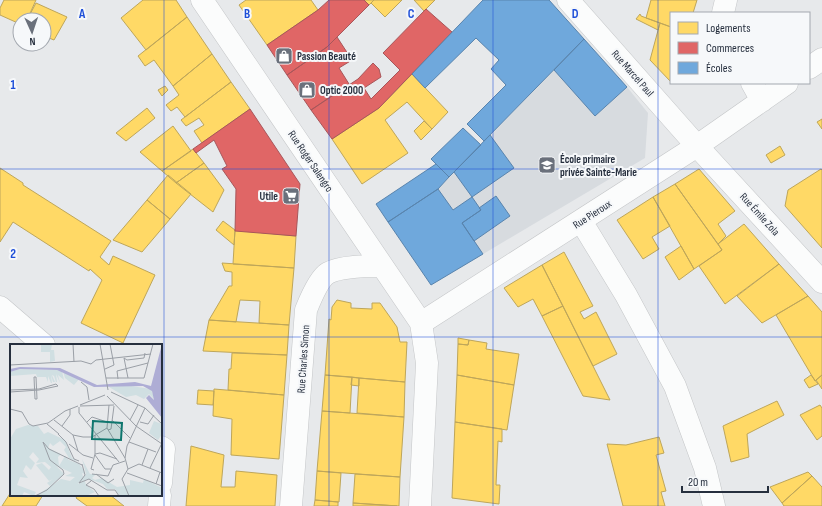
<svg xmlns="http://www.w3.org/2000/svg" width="822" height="506" font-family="'Sofia Sans Condensed',sans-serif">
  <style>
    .built { fill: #d7dbdf }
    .homes { fill: #ffd966; stroke: #bea65a }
    .shops { fill: #e06666; stroke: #a8565a }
    .schools { fill: #6fa8dc; stroke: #5984ad }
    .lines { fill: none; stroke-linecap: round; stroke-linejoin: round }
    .street-casing { stroke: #c4c6c8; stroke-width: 23 }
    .street { stroke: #fbfcfc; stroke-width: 22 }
    .grid { fill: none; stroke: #1d4ed8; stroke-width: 1; stroke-opacity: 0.55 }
    .labels { text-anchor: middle; stroke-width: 4; stroke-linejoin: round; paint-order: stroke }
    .poi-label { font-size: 11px; font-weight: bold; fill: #262f3e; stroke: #f6f8fa; text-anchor: start }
    .street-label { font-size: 11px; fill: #262f3e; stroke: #f6f8fa }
    .inset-road { fill: none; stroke: #9a9fa6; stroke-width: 1 }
    .view { fill: #0f766e; fill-opacity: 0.15; stroke: #0f766e; stroke-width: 2 }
    .inset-edge { fill: none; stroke: #262f3e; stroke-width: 2 }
    .grid-label { font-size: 13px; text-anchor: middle; font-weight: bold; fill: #1d4ed8; stroke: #f6f8fa; stroke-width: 4; stroke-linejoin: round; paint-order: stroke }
  </style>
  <rect width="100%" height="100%" fill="#e7e9eb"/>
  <path class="built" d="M 584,39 L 627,87 L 648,113 L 645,158 L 431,285 L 438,189 Z"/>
  <path class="homes" d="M 4,0 L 36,0 L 27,20 L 20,20 L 20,24 L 0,15 L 0,8 Z
    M 143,0 L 176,0 L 187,17 L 146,50 L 121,18 Z
    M 246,0 L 311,0 L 318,10 L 267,45 L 239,5 Z
    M 364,0 L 374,0 L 369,5 Z
    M 374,0 L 402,0 L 385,17 L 371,3 Z
    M 414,0 L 435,0 L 424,11 Z
    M 651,0 L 697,0 L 693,13 L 671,13 L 671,27 L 646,18 Z
    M 36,3 L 67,17 L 54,40 L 44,36 L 44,20 L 27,20 Z
    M 640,14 L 641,16 L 660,23 L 658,30 L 636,19 Z
    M 187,17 L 212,54 L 173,86 L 154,60 L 145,66 L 138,56 Z
    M 660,23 L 671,27 L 671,82 L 650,60 Z
    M 212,54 L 231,82 L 185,117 L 177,107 L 171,111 L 166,105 L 179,95 L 173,86 Z
    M 412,74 L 448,112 L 432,129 L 407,102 L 385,120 L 408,153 L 362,184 L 332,139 L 379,108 Z
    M 231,82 L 250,109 L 202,143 L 194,131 L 204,125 L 199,118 L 186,126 L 181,120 Z
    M 165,86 L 168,90 L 162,96 L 158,90 Z
    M 147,108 L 155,118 L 126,141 L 116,133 Z
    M 822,119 L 822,129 L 817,122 Z
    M 424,121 L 432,129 L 421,140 L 414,131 Z
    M 173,126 L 191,151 L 162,171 L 140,152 Z
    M 780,146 L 785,155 L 771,163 L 766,155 Z
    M 193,149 L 204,163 L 176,183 L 162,171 Z
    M 204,163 L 224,190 L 213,212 L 176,183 Z
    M 0,168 L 23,183 L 23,185 L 111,241 L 100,257 L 109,265 L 113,256 L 155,275 L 123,343 L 81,323 L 102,280 L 90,269 L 89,271 L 13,222 L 0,242 Z
    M 699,169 L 735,211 L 718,224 L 726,236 L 718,244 L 675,184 Z
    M 821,169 L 822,170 L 822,248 L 785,206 L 788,190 Z
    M 168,175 L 191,194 L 170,219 L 147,200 Z
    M 675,184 L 722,250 L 694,269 L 653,197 Z
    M 653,197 L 670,226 L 652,237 L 659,249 L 643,259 L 617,220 Z
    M 147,200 L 170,219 L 142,252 L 113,240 Z
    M 223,221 L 235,230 L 234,245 L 216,230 Z
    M 744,224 L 779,264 L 725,304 L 699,266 L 722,250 L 718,244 Z
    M 235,230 L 296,236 L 294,268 L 233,264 Z
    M 681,246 L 694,269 L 679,280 L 665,257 Z
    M 564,252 L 593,306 L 580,312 L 584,319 L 596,312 L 617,354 L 593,366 L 542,265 Z
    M 222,263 L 294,268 L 289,325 L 259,323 L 260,301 L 240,300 L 236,322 L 209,320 L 229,286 L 232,286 L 232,272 L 225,271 Z
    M 779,264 L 808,296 L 762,323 L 737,296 Z
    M 542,265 L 563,306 L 542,316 L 533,299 L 518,307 L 504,288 Z
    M 808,296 L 822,312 L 822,375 L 815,381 L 776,315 Z
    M 337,300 L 351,303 L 351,308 L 372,309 L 372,303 L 380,303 L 397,327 L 400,342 L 407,342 L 405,382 L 325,375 L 329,319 L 331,320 L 332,307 Z
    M 563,306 L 610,400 L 583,396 L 542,316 Z
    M 209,320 L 289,325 L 287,355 L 203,351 Z
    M 458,338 L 469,340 L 468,345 L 458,344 Z
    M 469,340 L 487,343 L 486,349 L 519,354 L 514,385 L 457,375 L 458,344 L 468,345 Z
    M 232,353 L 287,355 L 284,395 L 228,390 L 229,369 L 231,369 Z
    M 325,375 L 352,377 L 350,413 L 322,411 Z
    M 457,375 L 514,385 L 507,430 L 455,422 Z
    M 811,375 L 818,384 L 809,388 L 804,380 Z
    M 822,375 L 822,389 L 816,380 Z
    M 352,377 L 359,378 L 359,386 L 351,385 Z
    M 359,378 L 405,382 L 404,417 L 357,413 Z
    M 214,389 L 284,395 L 279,459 L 231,455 L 232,419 L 213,416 Z
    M 198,390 L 214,391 L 213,405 L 197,404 Z
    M 777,401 L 784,415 L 747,434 L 749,457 L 731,462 L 723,426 Z
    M 820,405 L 822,408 L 822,436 L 817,440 L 800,415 Z
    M 322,411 L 404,417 L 400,477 L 317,471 Z
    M 455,422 L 502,429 L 502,442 L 498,441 L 496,485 L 500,485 L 499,504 L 452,498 Z
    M 659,437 L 664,453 L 656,455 L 666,491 L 661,492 L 665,506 L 623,506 L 607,444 L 626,445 Z
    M 191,446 L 224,455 L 221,487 L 235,487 L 236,471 L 277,475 L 275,506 L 186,506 Z
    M 317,471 L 341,473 L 339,502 L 315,500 Z
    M 808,472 L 812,476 L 782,503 L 770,487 Z
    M 355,474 L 400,477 L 399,506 L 353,503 Z
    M 812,476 L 822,487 L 822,506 L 784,506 L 782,503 Z
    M 11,492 L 11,495 L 43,495 L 36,506 L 2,506 Z
    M 78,495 L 110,495 L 124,506 L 87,506 L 76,498 Z
    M 315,500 L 338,502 L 338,506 L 314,506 Z
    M 353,503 L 397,506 L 353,506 Z"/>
  <path class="shops" d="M 329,0 L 364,0 L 369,5 L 327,47 L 287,75 L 267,45 L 318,10 Z
    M 426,9 L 452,32 L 379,108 L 332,139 L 311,110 L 358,79 L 373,63 L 379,69 L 381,77 L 364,88 L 371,99 L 400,70 L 383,53 Z
    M 337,37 L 352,60 L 339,68 L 349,84 L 311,110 L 287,75 L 327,47 Z
    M 250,109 L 300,184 L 296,236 L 235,231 L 236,189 L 222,169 L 227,166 L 214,140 L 196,153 L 193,149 Z"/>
  <path class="schools" d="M 483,0 L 549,0 L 584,39 L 484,141 L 467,124 L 506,85 L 491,69 L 499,60 L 476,38 L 425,88 L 412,74 Z
    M 584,39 L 627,87 L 595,116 L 554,70 Z
    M 463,128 L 481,145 L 449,177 L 431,159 Z
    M 490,135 L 514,168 L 472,197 L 454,172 Z
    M 436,164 L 449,177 L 438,189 L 388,222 L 376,204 Z
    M 438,189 L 453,210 L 472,197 L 481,210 L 462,223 L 483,254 L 431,285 L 388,222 Z
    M 496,196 L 510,216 L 474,241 L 462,223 L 481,210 L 479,208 Z"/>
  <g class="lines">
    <g class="street-casing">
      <path id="street" d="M 202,0 L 421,323 L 427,363 L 420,506
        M 568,0 L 697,146 L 822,282
        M 723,13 L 726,0
        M 809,68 L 822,59
        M 752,83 L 762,101
        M 581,221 L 626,295 L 675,386 L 705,468 L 714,506
        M 0,307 L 44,345
        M 421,323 L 697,146 L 787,83
        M 161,447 L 164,449 L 161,483
        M 159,506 L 160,495
        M 291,506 L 306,310 C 310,300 319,278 328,273 C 341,266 366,266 381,266"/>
    </g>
    <use href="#street" class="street"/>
  </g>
  <path class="grid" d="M 164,0 L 164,506M 329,0 L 329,506M 493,0 L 493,506M 658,0 L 658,506M 0,169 L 822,169M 0,337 L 822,337"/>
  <defs>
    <g id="shop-square" transform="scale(0.9)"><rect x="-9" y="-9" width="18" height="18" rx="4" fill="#6a707b" stroke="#f6f8fa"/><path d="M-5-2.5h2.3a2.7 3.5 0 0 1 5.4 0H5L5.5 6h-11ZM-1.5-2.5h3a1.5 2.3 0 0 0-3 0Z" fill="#fff"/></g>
    <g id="school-square" transform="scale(0.9)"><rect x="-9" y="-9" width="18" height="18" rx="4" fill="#6a707b" stroke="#f6f8fa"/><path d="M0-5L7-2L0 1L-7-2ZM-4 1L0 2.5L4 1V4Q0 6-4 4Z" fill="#fff"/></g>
    <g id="supermarket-square" transform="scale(0.9)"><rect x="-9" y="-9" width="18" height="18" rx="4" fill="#6a707b" stroke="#f6f8fa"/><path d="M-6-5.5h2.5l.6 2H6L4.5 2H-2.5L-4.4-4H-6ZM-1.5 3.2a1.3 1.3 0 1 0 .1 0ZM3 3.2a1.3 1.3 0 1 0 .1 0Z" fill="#fff"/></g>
  </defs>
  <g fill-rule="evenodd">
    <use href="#shop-square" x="284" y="56"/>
    <use href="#shop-square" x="307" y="90"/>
    <use href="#school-square" x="547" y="165"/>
    <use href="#supermarket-square" x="291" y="196"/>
  </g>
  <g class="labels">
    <g class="poi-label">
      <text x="297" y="60">Passion Beauté</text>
      <text x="320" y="94">Optic 2000</text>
      <text x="560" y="163">École primaire<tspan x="560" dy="13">privée Sainte-Marie</tspan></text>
      <text x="278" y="200" text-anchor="end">Utile</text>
    </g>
    <g class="street-label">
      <text transform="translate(633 73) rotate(49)" y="4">Rue Marcel Paul</text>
      <text transform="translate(311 161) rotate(56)" y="4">Rue Roger Salengro</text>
      <text transform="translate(592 214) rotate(-33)" y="4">Rue Pieroux</text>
      <text transform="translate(760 214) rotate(48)" y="4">Rue Émile Zola</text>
      <text transform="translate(303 359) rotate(-86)" y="4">Rue Charles Simon</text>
    </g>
  </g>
  <g transform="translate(10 344)">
    <rect width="152" height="152" fill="#e7e9eb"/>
    <path d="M 31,0 L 42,0 L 41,6 L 44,6 L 45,17 L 40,18 L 40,8 L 31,8 ZM 10,25 L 47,26 L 52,27 L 54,36 L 48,31 L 50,39 L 46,30 L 47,38 L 46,38 L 44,32 L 42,31 L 45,38 L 43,38 L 41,31 L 42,39 L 41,39 L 38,32 L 38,38 L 36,33 L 27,33 L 26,30 L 0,32 L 0,28 ZM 53,27 L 58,30 L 69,35 L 64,41 L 55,34 ZM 115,41 L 141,45 L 145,56 L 139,50 L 134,55 L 126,51 L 116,53 L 99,43 ZM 144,77 L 152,80 L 152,90 L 148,96 L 139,89 ZM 18,81 L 28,82 L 34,90 L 38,88 L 55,96 L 62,114 L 67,118 L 59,114 L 54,106 L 56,103 L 50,97 L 43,102 L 40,99 L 38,104 L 51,110 L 48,113 L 49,122 L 55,112 L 59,116 L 69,120 L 73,125 L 75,130 L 72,129 L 73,133 L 68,140 L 75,137 L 76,141 L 85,148 L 76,152 L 26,152 L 51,135 L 60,137 L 65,133 L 55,132 L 62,129 L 45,121 L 40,115 L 54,130 L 40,142 L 37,139 L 43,135 L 39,137 L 26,121 L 32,119 L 39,126 L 41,123 L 35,118 L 26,119 L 29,115 L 23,108 L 19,113 L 25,119 L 21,126 L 16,121 L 13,127 L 18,134 L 10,133 L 7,141 L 26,148 L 24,152 L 14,148 L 12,152 L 0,152 L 0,95 L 6,85 ZM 72,115 L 80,130 L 86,130 L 82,134 L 85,136 L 92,134 L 107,143 L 120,141 L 120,136 L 133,139 L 134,135 L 152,144 L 152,152 L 109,152 L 105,145 L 97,145 L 93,140 L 79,135 L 69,138 L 76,130 Z" fill="#d0dfe2"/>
    <path d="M 152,0 L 152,74 L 136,54 L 139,51 L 144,56 L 142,47 L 133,42 L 84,43 L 47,26 L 10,25 L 0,28 L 0,25 L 10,23 L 50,24 L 87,41 L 125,38 L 141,42 Z" fill="#aeadd5"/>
    <path class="inset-road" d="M 63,0 L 64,18M 90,0 L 98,46M 114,14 L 117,16 L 134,14 L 135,9M 114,14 L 118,34M 0,21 L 71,17 L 81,20 L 86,16 L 141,10M 95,25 L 104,21 L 100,0M 24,33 L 26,33 L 27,55 L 25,55 ZM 96,34 L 134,34 L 143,0M 108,35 L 107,27 L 138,19M 71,38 L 77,43 L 79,56M 0,46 L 29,45 L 46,40 L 48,42 L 29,46 L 0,48M 101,48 L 135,64 L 152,80M 97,52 L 126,82 L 152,100M 70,61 L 95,51M 70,62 L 104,61M 69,63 L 69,69 L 109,118M 0,65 L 12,68 L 19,80 L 23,82 L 38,79 L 55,67 L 68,62M 44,76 L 63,91 L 73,93 L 82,93 L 97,84M 102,76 L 120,94M 120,76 L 128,61M 77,78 L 82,73 L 97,78M 130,78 L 138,80 L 144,71M 37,80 L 49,90M 52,82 L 60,71 L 60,65M 97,84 L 115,114M 97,84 L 99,61M 98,86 L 101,85 L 104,62M 48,90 L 56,98 L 64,115 L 69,117M 63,91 L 68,107M 119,98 L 146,108M 59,100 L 73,111 L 83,114M 85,110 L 90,109 L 107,115M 85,111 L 95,125 L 101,125M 72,120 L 75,131 L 69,139 L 79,135 L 97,146 L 105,146 L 109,152M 132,121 L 138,105M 140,124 L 152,99M 118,125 L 129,120 L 152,129M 84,126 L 81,125 L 85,110 L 85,91M 117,129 L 152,142M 82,130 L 98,132 L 103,121 L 115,117M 86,130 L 98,139 L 104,135M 81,137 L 76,141 L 84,145 L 89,152M 146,140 L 150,128M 25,152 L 37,146 L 54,130 L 53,126 L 40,116 L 33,98 L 39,105 L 72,121M 119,152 L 112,135 L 118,125 L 115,114 L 117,102 L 135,64"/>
    <path class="view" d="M 83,77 L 112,79 L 111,96 L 82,95 Z"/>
    <rect width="152" height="152" class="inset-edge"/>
  </g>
  <g class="grid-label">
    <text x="82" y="18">A</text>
    <text x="247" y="18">B</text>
    <text x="411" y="18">C</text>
    <text x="575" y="18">D</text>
    <text x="13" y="89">1</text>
    <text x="13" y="258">2</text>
  </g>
  <rect x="670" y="12" width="140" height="72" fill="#f6f8fa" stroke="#a3a8af"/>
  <rect x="678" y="22" width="20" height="12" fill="#ffd966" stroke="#a3a8af"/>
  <text x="706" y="32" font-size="12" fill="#262f3e">Logements</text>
  <rect x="678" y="42" width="20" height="12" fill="#e06666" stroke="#a3a8af"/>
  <text x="706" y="52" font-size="12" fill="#262f3e">Commerces</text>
  <rect x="678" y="62" width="20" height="12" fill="#6fa8dc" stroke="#a3a8af"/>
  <text x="706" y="72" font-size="12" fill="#262f3e">Écoles</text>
  <g transform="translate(32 32) rotate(177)"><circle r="19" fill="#f6f8fa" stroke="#a3a8af"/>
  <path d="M0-3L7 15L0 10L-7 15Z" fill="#6a707b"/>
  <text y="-6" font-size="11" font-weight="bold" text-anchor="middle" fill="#262f3e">N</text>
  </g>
  <path d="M682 486v6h86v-6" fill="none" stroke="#262f3e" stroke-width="2"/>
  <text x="688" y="486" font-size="12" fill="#262f3e" stroke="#f6f8fa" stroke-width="3" paint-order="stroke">20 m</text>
</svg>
